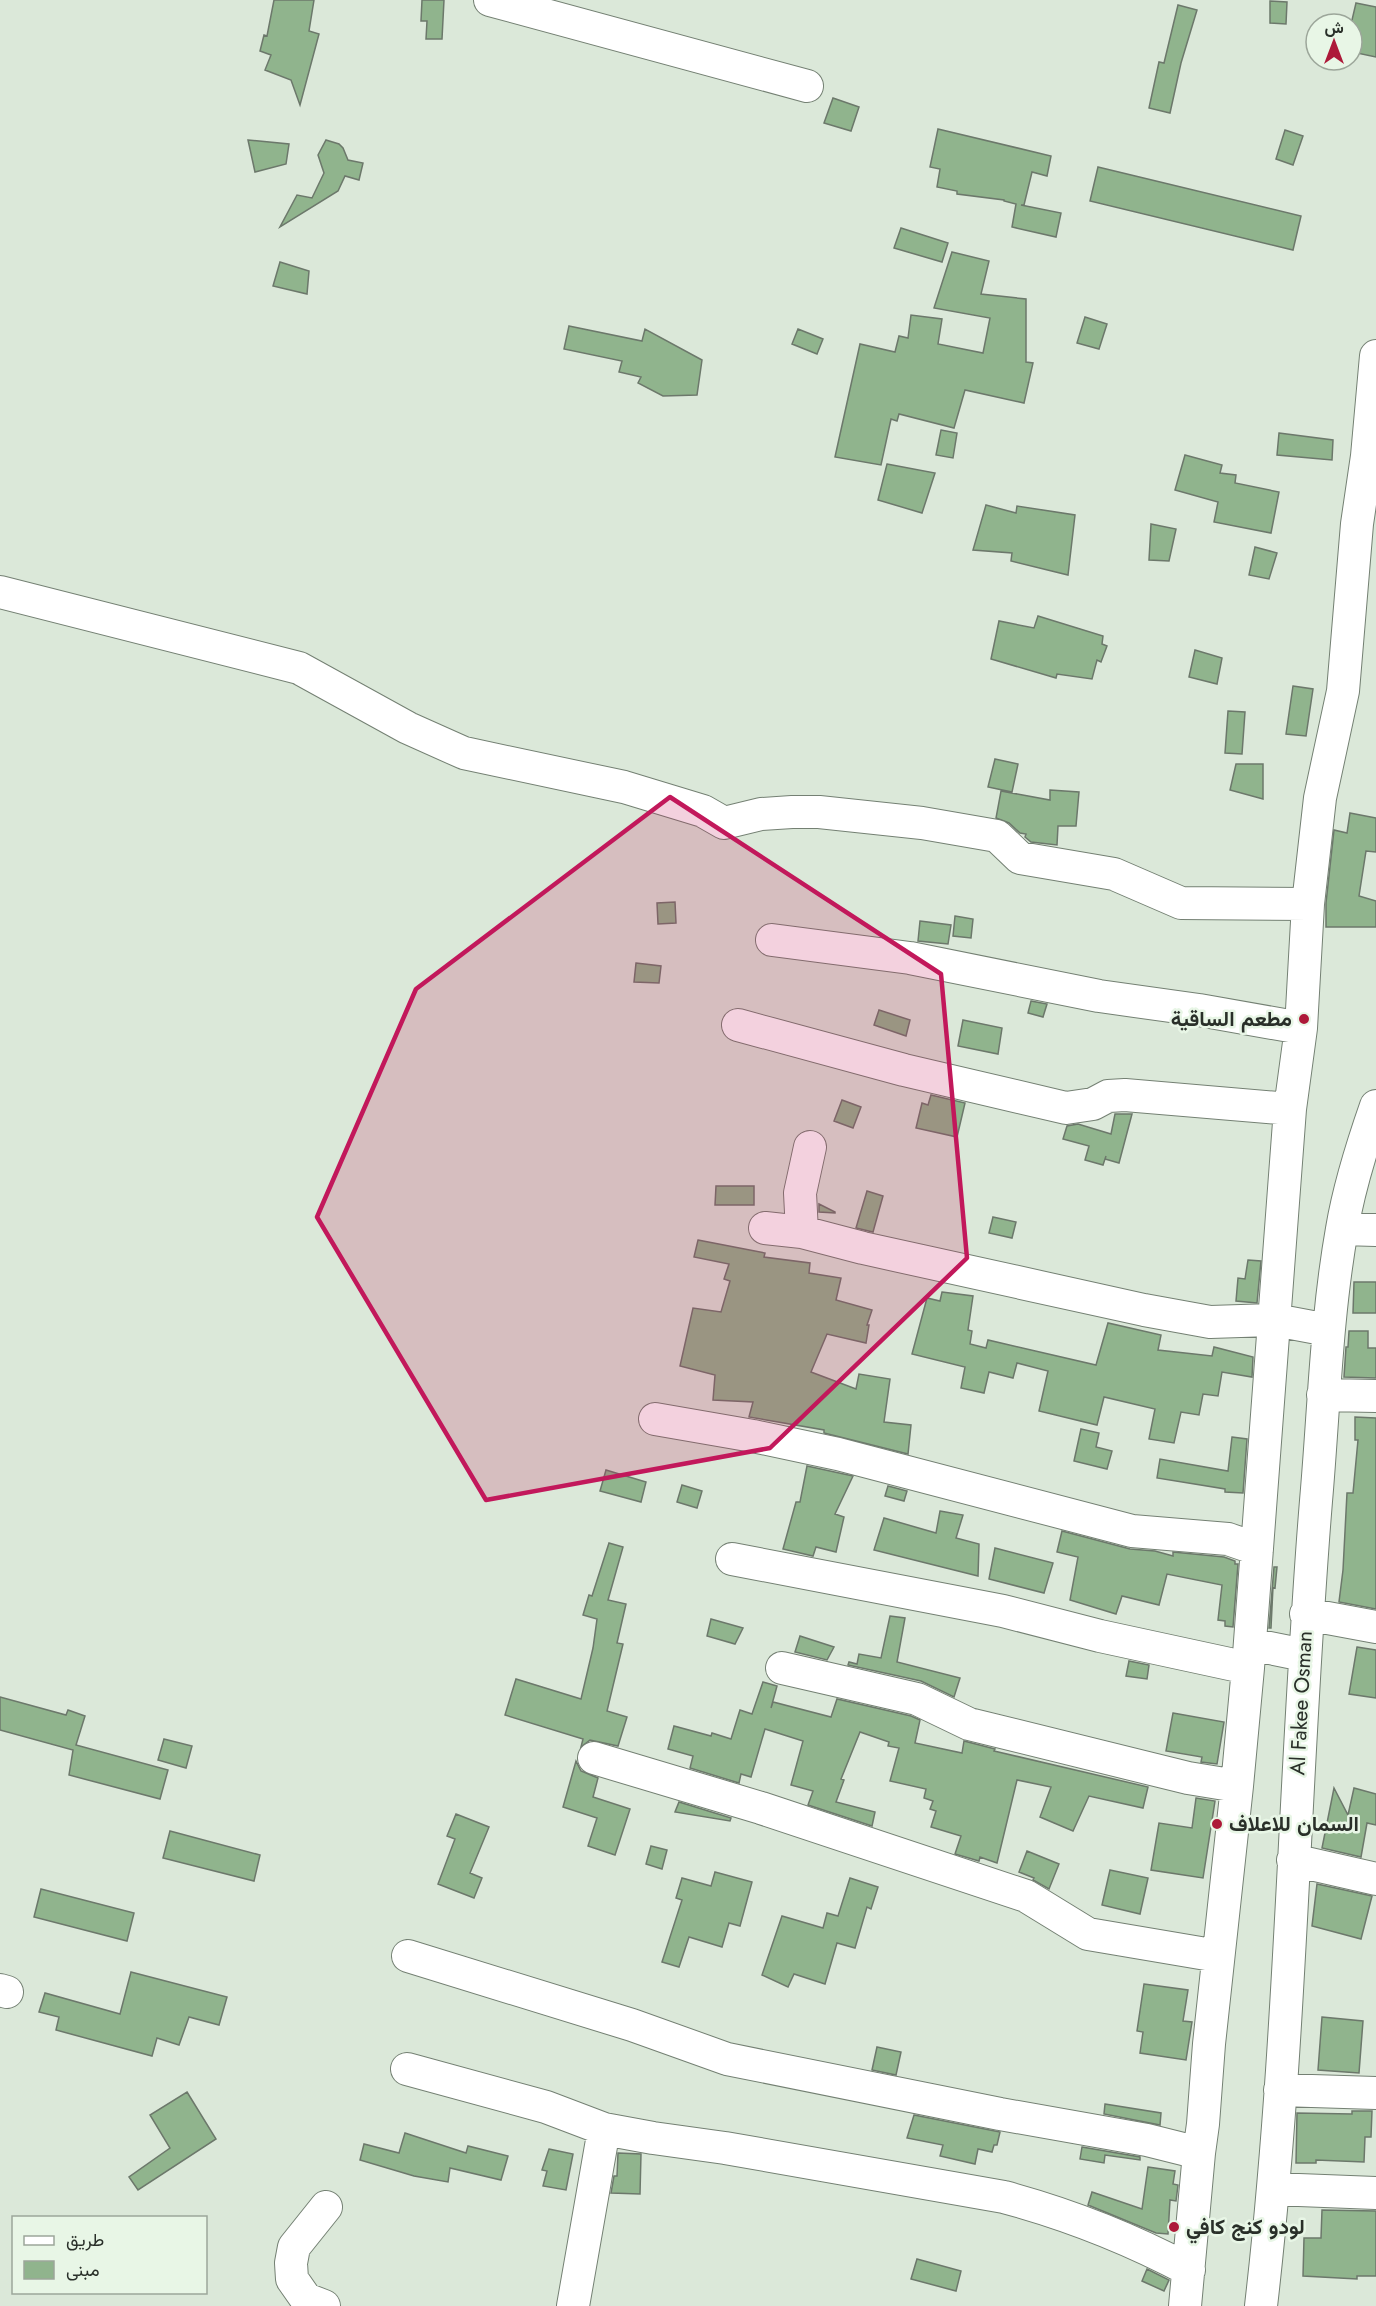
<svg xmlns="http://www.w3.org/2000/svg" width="1376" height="2306" font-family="Jost,Vazirmatn,sans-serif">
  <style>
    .building { fill: #90b48d; stroke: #6c786b; stroke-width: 1.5 }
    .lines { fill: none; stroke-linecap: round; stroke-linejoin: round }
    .minor-casing { stroke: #748073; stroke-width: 34 }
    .minor { stroke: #fff; stroke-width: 32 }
    .marked { fill: #c2185b; fill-opacity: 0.2; stroke: #c2185b; stroke-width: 4.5; stroke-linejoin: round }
    .poi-dot { fill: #ad1939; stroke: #e8f6e6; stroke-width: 2 }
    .labels { text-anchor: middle; stroke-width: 5; stroke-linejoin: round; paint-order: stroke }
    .poi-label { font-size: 21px; font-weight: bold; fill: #292f29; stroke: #e8f6e6; text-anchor: start }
    .street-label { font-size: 21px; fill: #292f29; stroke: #e8f6e6 }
  </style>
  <rect width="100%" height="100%" fill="#dbe8d9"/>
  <path class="building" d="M 274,0 L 314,0 L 309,31 L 319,34 L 300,105 L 291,80 L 265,70 L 271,55 L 260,51 L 264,35 L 267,36 Z
    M 422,0 L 444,0 L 442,39 L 426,39 L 427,21 L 421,21 Z
    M 1270,1 L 1287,2 L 1286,24 L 1270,23 Z
    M 1356,3 L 1376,7 L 1376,57 L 1352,52 L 1352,20 Z
    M 1178,5 L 1197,10 L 1181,63 L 1170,113 L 1149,108 L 1159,62 L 1164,63 Z
    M 833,98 L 859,107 L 851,131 L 824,123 Z
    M 938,129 L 1051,156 L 1047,176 L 1032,172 L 1024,205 L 1021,205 L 1061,213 L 1056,237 L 1012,227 L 1016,204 L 1004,201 L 1004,200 L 957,194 L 957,191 L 937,187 L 940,169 L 930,167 Z
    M 1285,130 L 1303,136 L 1293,165 L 1276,159 Z
    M 248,140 L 289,144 L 286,164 L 255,172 Z
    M 326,140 L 339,144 L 343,148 L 348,160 L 363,163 L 359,180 L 345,176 L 338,191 L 280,227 L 297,195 L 312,198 L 324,173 L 318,155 Z
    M 1098,167 L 1301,216 L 1293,250 L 1090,201 Z
    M 901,228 L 948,243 L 942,262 L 894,248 Z
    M 952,252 L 989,261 L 981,294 L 1026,299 L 1026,362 L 1033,363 L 1024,403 L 965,390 L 954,428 L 899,414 L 897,421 L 891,419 L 881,465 L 835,457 L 860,344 L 895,352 L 899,336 L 908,338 L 911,315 L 942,319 L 938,344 L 983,353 L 990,318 L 934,308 Z
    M 280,262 L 309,271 L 307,294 L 273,286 Z
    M 1085,317 L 1107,324 L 1099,349 L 1077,343 Z
    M 569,326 L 642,341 L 645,329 L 702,360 L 697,395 L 663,396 L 638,383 L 641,377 L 619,372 L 622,361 L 564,349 Z
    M 798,329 L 823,339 L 817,354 L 792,344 Z
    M 941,430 L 957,433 L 953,458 L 936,455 Z
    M 1279,433 L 1333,440 L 1332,460 L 1277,455 Z
    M 1185,455 L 1222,465 L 1220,473 L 1236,475 L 1235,483 L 1279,492 L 1271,533 L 1214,522 L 1218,502 L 1175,490 Z
    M 887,464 L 935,473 L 922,513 L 878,500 Z
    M 986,505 L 1016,513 L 1017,506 L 1075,515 L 1068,575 L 1011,561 L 1012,553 L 973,550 Z
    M 1151,524 L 1176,529 L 1169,561 L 1149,560 Z
    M 1255,547 L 1277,553 L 1269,579 L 1249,575 Z
    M 1038,616 L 1103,636 L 1102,644 L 1107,646 L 1101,662 L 1097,660 L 1092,679 L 1057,674 L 1056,678 L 991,659 L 999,621 L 1034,628 Z
    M 1195,650 L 1222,658 L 1217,684 L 1189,677 Z
    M 1293,686 L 1313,689 L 1306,736 L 1286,734 Z
    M 1228,711 L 1245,712 L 1242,754 L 1225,753 Z
    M 995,759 L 1018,764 L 1012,792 L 988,787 Z
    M 1236,764 L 1263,764 L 1263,799 L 1230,790 Z
    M 1050,790 L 1079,792 L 1076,826 L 1058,826 L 1057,845 L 1031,842 L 1025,837 L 1026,834 L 1020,833 L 1009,823 L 996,818 L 1001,791 L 1050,800 Z
    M 1350,813 L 1376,818 L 1376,852 L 1366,851 L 1359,896 L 1376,901 L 1376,927 L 1326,927 L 1326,903 L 1334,830 L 1347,833 Z
    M 675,902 L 676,923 L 658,924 L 657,903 Z
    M 955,916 L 973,919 L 971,938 L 953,936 Z
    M 920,921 L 951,925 L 948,944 L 918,941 Z
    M 636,963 L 661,966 L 659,983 L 634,982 Z
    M 1031,1001 L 1047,1004 L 1043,1017 L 1028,1013 Z
    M 879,1010 L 910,1020 L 906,1036 L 874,1025 Z
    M 963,1020 L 1002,1028 L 998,1054 L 958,1046 Z
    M 931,1095 L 965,1103 L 957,1137 L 916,1128 L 922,1103 L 928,1105 Z
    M 842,1100 L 861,1107 L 853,1128 L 834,1121 Z
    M 1115,1114 L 1132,1114 L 1119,1163 L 1105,1159 L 1106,1156 L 1103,1165 L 1085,1160 L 1089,1146 L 1063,1139 L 1067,1126 L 1078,1124 L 1111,1134 Z
    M 716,1186 L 754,1186 L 754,1205 L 715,1205 Z
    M 867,1191 L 883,1196 L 873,1232 L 856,1228 Z
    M 819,1204 L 835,1212 L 835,1213 L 819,1212 Z
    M 993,1217 L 1016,1222 L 1012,1238 L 989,1233 Z
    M 698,1240 L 765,1253 L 764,1257 L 810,1263 L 809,1273 L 841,1278 L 836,1300 L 872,1310 L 867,1325 L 869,1325 L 866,1343 L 827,1334 L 811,1372 L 856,1389 L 859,1374 L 890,1379 L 884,1422 L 911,1425 L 908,1454 L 824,1433 L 824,1430 L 749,1417 L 753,1402 L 713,1400 L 715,1375 L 680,1366 L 693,1308 L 721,1312 L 730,1281 L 724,1279 L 729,1264 L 694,1257 Z
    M 1248,1260 L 1261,1261 L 1257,1303 L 1236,1301 L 1238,1278 L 1245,1279 Z
    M 1354,1282 L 1376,1282 L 1376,1313 L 1353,1313 Z
    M 942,1292 L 973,1296 L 968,1330 L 972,1331 L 970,1344 L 986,1348 L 988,1340 L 1096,1365 L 1108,1323 L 1161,1335 L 1158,1350 L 1212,1356 L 1214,1347 L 1253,1357 L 1252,1377 L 1222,1372 L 1218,1396 L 1203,1394 L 1199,1415 L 1181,1412 L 1174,1443 L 1149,1439 L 1155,1409 L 1104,1397 L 1097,1425 L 1039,1411 L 1048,1371 L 1017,1363 L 1013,1378 L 989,1372 L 984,1393 L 961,1388 L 965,1367 L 912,1354 L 927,1298 L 940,1301 Z
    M 1349,1331 L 1368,1331 L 1368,1348 L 1376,1348 L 1376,1378 L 1344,1377 L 1346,1347 L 1348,1347 Z
    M 1355,1417 L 1376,1418 L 1376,1609 L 1339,1602 L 1343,1570 L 1347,1493 L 1353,1493 L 1358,1440 L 1355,1440 Z
    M 1081,1429 L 1099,1433 L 1096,1447 L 1112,1451 L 1107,1469 L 1074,1461 Z
    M 1232,1437 L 1247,1439 L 1243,1493 L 1225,1492 L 1225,1489 L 1157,1478 L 1160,1459 L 1228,1471 Z
    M 807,1466 L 853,1476 L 835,1514 L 844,1517 L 836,1552 L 816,1547 L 813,1556 L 783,1549 L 796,1502 L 800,1502 Z
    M 606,1470 L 646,1482 L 641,1502 L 600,1491 Z
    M 682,1485 L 702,1491 L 697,1508 L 677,1502 Z
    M 888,1486 L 907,1491 L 904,1501 L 885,1496 Z
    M 940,1511 L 963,1515 L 956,1538 L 979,1544 L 978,1576 L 874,1550 L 884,1518 L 936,1533 Z
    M 1062,1531 L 1130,1549 L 1155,1551 L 1173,1556 L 1173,1552 L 1224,1557 L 1235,1561 L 1235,1564 L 1238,1564 L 1233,1627 L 1225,1626 L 1225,1621 L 1218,1620 L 1222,1585 L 1167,1574 L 1159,1605 L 1122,1596 L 1116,1614 L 1070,1600 L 1078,1557 L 1057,1552 Z
    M 609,1543 L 623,1547 L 608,1600 L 626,1604 L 617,1643 L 623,1644 L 607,1711 L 627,1717 L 618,1746 L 590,1740 L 581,1747 L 583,1739 L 505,1715 L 516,1679 L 581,1699 L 593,1648 L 597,1619 L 583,1615 L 589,1595 L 592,1596 Z
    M 995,1548 L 1053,1563 L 1044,1593 L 989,1579 Z
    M 1274,1567 L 1277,1567 L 1275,1588 L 1273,1587 L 1271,1628 L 1269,1628 Z
    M 890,1616 L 905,1618 L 897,1662 L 960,1678 L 954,1697 L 921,1681 L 848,1665 L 849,1662 L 857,1664 L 859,1654 L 881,1658 Z
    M 711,1619 L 743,1628 L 735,1644 L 707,1636 Z
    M 800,1636 L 834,1647 L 827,1660 L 795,1652 Z
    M 1357,1647 L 1376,1650 L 1376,1698 L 1349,1694 Z
    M 1129,1661 L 1149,1665 L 1147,1679 L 1126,1676 Z
    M 763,1682 L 777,1686 L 771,1708 L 773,1702 L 831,1717 L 837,1699 L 911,1716 L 920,1720 L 915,1743 L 962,1753 L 964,1741 L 995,1749 L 994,1751 L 1148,1787 L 1143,1808 L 1089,1796 L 1073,1831 L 1040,1817 L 1051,1787 L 1017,1780 L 997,1863 L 980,1857 L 979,1861 L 955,1854 L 961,1836 L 931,1827 L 936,1811 L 930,1809 L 933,1801 L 924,1798 L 926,1789 L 890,1781 L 899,1748 L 888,1746 L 889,1742 L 860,1732 L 841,1779 L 844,1780 L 836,1802 L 875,1812 L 872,1826 L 808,1805 L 813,1791 L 791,1785 L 803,1741 L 765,1729 L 751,1777 L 741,1774 L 739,1783 L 690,1768 L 693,1756 L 668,1749 L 674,1726 L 711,1736 L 712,1733 L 731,1739 L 740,1710 L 752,1714 Z
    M 0,1697 L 66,1715 L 68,1710 L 85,1716 L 76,1745 L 168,1770 L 160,1799 L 69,1775 L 73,1750 L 0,1730 Z
    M 1173,1713 L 1224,1722 L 1217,1764 L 1201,1762 L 1202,1757 L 1166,1751 Z
    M 164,1739 L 192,1746 L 186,1768 L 158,1760 Z
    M 576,1761 L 581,1771 L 598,1778 L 593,1797 L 630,1809 L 615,1855 L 588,1846 L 597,1818 L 563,1807 Z
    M 1334,1788 L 1348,1815 L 1354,1788 L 1376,1794 L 1376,1825 L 1367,1823 L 1361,1857 L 1322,1848 Z
    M 1196,1798 L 1215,1801 L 1203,1878 L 1151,1870 L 1159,1823 L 1192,1828 Z
    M 679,1802 L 731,1818 L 730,1821 L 675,1812 Z
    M 456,1814 L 489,1827 L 470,1873 L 482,1878 L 474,1898 L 438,1884 L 455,1839 L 447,1836 Z
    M 170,1831 L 260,1855 L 254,1881 L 163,1858 Z
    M 651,1846 L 667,1850 L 662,1869 L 646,1864 Z
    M 1027,1851 L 1059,1864 L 1049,1889 L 1033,1880 L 1034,1878 L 1019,1872 Z
    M 1110,1870 L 1148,1878 L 1140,1914 L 1102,1905 Z
    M 715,1872 L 752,1882 L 740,1926 L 729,1923 L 722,1947 L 689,1937 L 679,1967 L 662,1962 L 682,1900 L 676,1898 L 682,1878 L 711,1886 Z
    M 850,1878 L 878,1887 L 871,1909 L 867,1907 L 855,1948 L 837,1943 L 825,1984 L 794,1974 L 788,1987 L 762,1975 L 782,1916 L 823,1928 L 827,1913 L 838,1916 Z
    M 1317,1884 L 1372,1896 L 1361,1939 L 1312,1926 Z
    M 41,1889 L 134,1913 L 127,1941 L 34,1917 Z
    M 131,1972 L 227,1997 L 219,2025 L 189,2017 L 179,2045 L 157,2038 L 152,2056 L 56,2030 L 59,2017 L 39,2012 L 45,1993 L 120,2014 Z
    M 1144,1984 L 1188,1990 L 1183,2021 L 1192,2022 L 1186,2060 L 1140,2053 L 1143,2032 L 1137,2031 Z
    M 1322,2017 L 1363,2021 L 1359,2073 L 1318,2070 Z
    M 877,2047 L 901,2052 L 896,2075 L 872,2070 Z
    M 187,2092 L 216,2139 L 138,2190 L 129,2177 L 170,2148 L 150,2115 Z
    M 1105,2104 L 1161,2113 L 1160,2125 L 1104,2114 Z
    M 1352,2111 L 1372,2111 L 1371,2137 L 1365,2137 L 1364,2162 L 1316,2160 L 1316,2163 L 1296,2163 L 1297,2113 L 1352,2114 Z
    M 914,2115 L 1000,2132 L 997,2145 L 994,2145 L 992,2152 L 978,2149 L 975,2164 L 940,2156 L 943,2145 L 907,2138 Z
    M 405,2133 L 466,2153 L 468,2146 L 508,2156 L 501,2180 L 450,2168 L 448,2182 L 414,2176 L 360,2160 L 364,2144 L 399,2153 Z
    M 1082,2147 L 1140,2157 L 1140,2160 L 1105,2155 L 1104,2163 L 1080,2159 Z
    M 549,2149 L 573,2154 L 566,2190 L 543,2186 L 547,2171 L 542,2170 Z
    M 618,2153 L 641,2154 L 640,2194 L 611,2193 L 614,2176 L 617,2176 Z
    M 1148,2167 L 1175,2171 L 1173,2184 L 1178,2185 L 1176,2201 L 1170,2200 L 1168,2234 L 1156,2233 L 1088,2205 L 1092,2192 L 1142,2209 Z
    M 1322,2210 L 1376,2211 L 1376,2276 L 1357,2276 L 1357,2279 L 1303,2276 L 1304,2238 L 1321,2238 Z
    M 917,2259 L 961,2271 L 956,2291 L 911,2279 Z
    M 1147,2269 L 1169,2280 L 1164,2291 L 1142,2281 Z"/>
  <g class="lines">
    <g class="minor-casing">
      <path id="minor" d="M 490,0 L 807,86
        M 0,592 L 299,668 L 408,728 L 464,753 L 624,787 L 703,811 L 724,823 L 761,814 L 792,812 L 819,812 L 922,823 L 997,836 L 1020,858 L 1114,874 L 1181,903 L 1308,904
        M 772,940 L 910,958 L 1099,996 L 1199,1010 L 1301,1028
        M 738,1025 L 904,1070 L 1066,1108 L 1093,1104 L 1108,1096 L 1125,1095 L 1290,1109
        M 765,1228 L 802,1232 L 863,1248 L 1144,1310 L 1210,1322 L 1275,1320 L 1328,1330
        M 1342,1229 L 1376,1230
        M 802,1232 L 800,1193 L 810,1147
        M 1323,1395 L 1376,1396
        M 655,1419 L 753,1436 L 838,1454 L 1132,1531 L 1228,1539 L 1257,1549
        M 732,1559 L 1003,1611 L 1100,1636 L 1248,1668
        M 1306,1614 L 1376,1627
        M 1250,1644 L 1304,1655
        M 782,1668 L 917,1699 L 969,1724 L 1188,1778 L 1237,1786
        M 594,1758 L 761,1808 L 1026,1896 L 1088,1934 L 1218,1956
        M 1293,1860 L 1376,1879
        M 408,1956 L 632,2025 L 727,2059 L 1000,2114 L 1147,2140 L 1199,2153 L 1185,2306
        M 0,1990 L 7,1992
        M 407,2069 L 546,2107 L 604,2129 L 653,2138 L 725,2148 L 1004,2197 C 1067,2214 1131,2239 1189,2270
        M 1280,2090 L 1376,2093
        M 1199,2153 L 1203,2124 L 1209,2044 L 1237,1786 L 1248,1668 L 1290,1109 L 1301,1028 L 1308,904 L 1320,798 L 1343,691 L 1357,524 L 1367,456 L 1376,356
        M 1273,2189 L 1376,2193
        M 324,2306 L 306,2299 L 292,2279 L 291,2263 L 294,2247 L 326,2207
        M 573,2306 L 604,2129
        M 1261,2306 C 1292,2039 1294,1769 1316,1501 C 1324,1410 1326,1319 1342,1229 C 1349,1187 1362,1146 1376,1106"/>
    </g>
    <use href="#minor" class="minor"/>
  </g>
  <path class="marked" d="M 670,797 L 941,974 L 967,1258 L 770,1448 L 486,1500 L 317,1217 L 416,989 Z"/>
  <g class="poi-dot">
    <circle cx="1304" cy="1019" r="6"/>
    <circle cx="1217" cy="1824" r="6"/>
    <circle cx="1174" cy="2227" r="6"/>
  </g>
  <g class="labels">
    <g class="poi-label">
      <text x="1292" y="1026" text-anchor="end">مطعم الساقية</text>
      <text x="1229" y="1831">السمان للاعلاف</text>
      <text x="1186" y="2234">لودو كنج كافي</text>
    </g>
    <g class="street-label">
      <text transform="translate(1301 1703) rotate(-87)" y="7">Al Fakee Osman</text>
    </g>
  </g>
  <rect x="12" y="2216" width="195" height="78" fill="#e8f6e6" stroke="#9ca69a" stroke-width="1.5"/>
  <rect x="24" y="2236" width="30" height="9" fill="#ffffff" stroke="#9ca69a" stroke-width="1.5"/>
  <text x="66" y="2246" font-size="18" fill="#292f29">طريق</text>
  <rect x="24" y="2261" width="30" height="18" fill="#90b48d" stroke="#9ca69a" stroke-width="1.5"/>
  <text x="66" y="2276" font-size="18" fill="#292f29">مبنى</text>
  <g transform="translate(1334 42)"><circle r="28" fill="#e8f6e6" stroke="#9ca69a" stroke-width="1.5"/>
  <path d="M0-4.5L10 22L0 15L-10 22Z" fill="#ad1939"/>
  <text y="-9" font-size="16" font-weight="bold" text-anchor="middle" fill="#292f29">ش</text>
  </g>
</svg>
